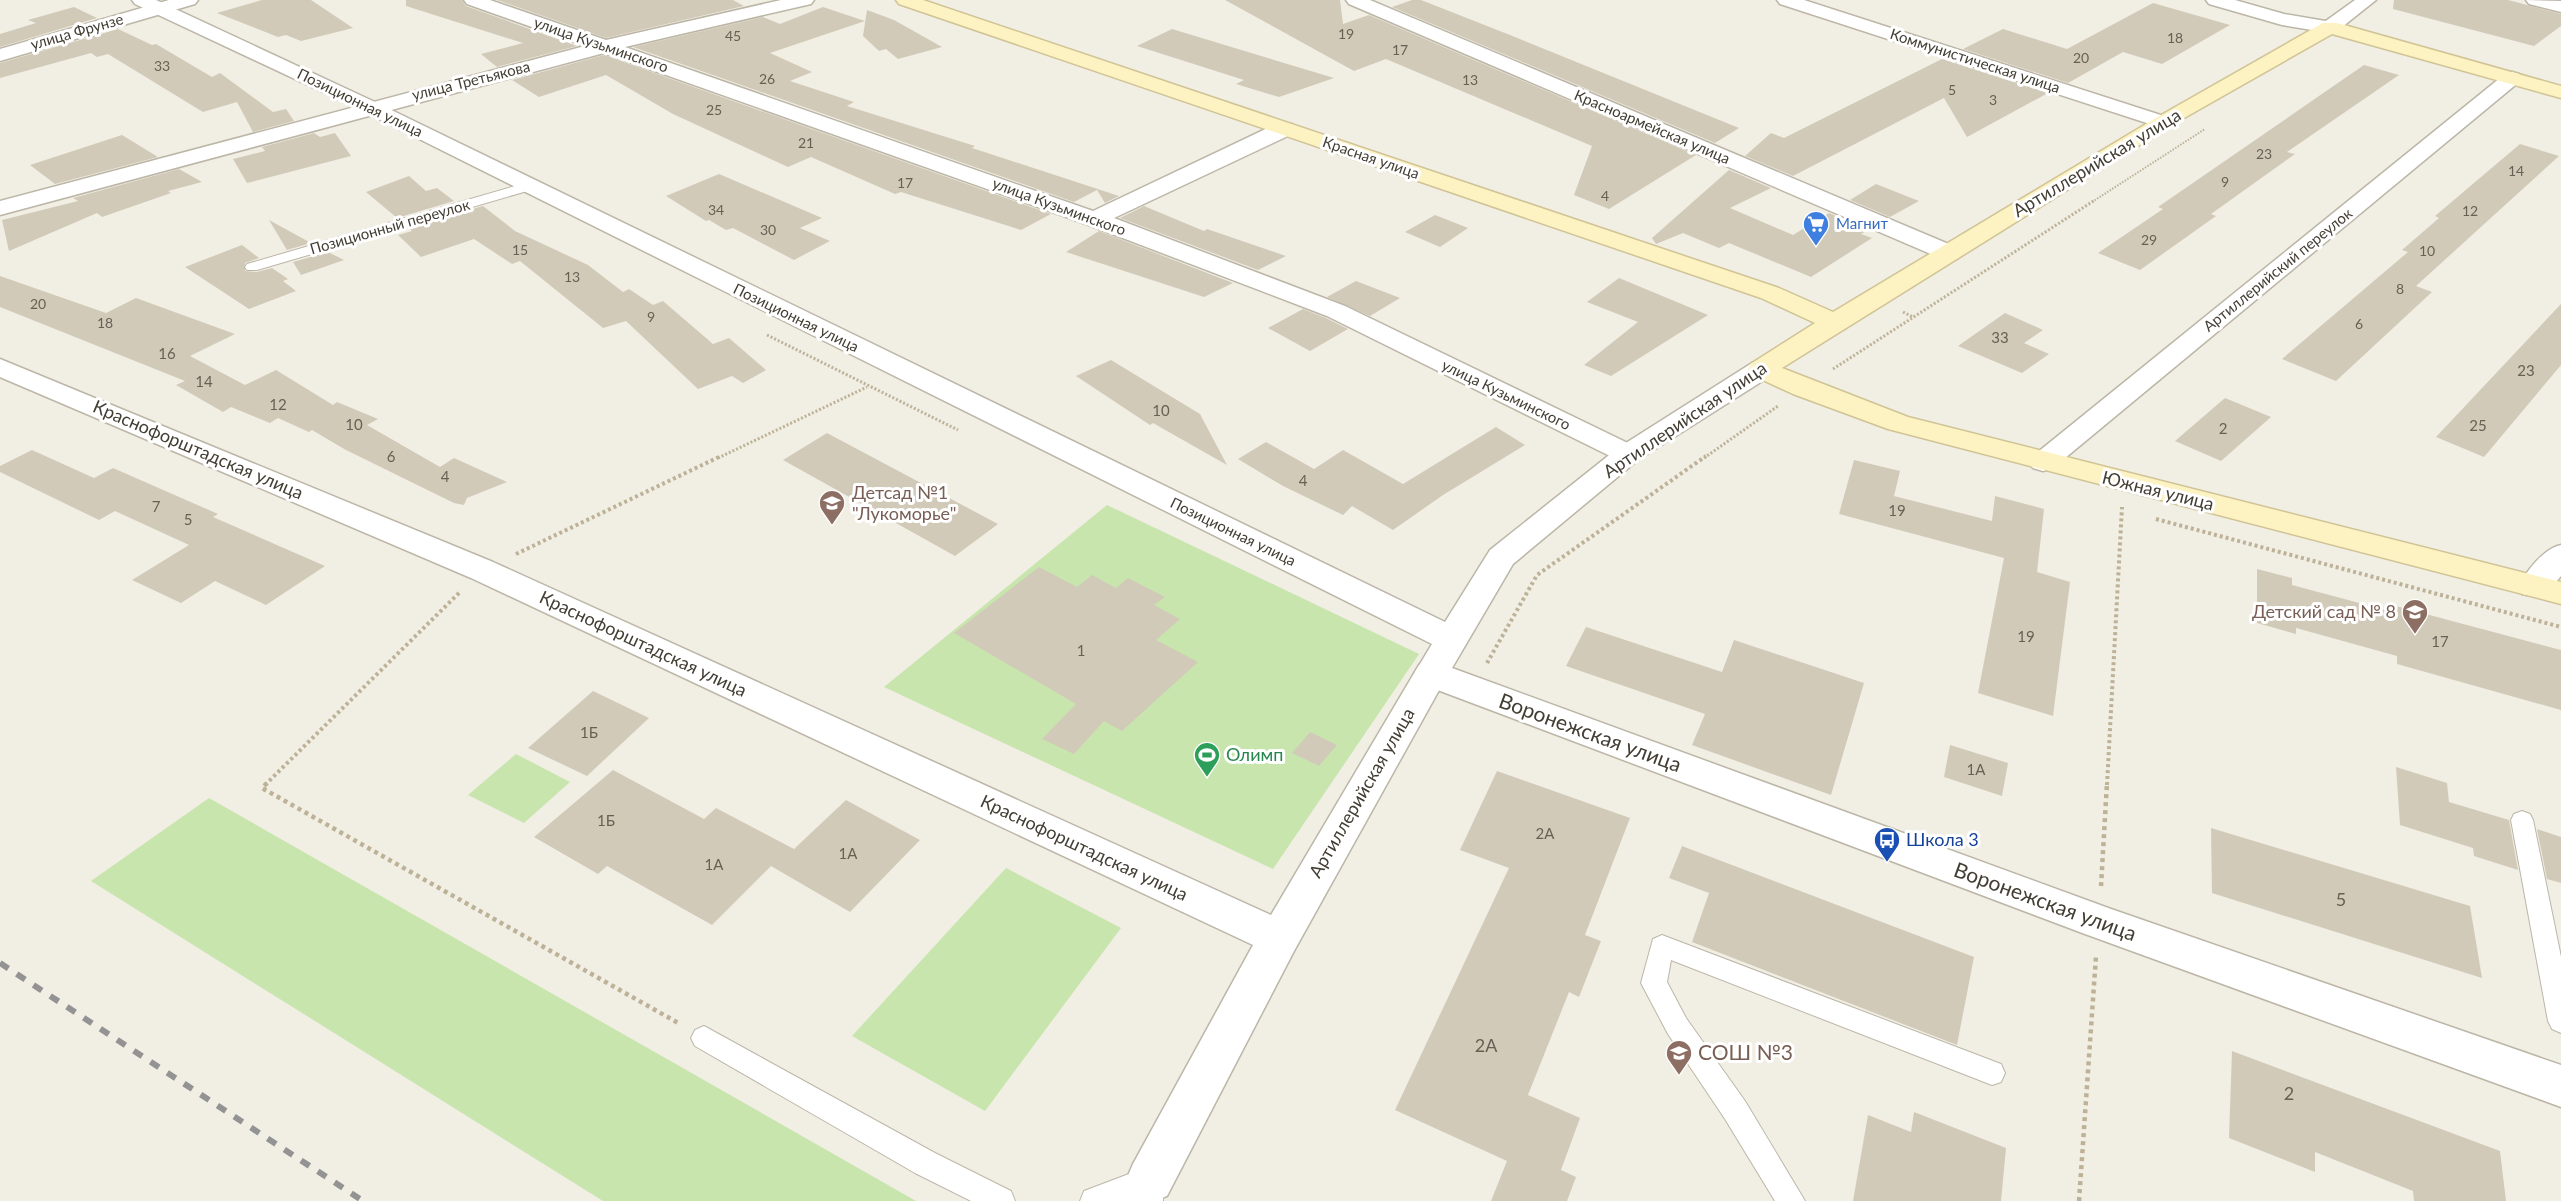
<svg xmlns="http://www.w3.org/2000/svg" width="2561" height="1201" font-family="Lato,sans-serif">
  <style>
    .green { fill: #c8e5ad }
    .building { fill: #d2cab9 }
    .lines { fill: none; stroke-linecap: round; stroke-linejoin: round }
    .service-casing { stroke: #bcb6a7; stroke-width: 2 }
    .minor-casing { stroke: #bcb6a7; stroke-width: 3 }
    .tertiary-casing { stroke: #bcb6a7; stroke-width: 3 }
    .secondary-casing { stroke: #d0c395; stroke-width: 3 }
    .path-far3 { stroke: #bdb298; stroke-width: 2; stroke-dasharray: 1.5 1.5; stroke-linecap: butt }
    .path-far2 { stroke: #bdb298; stroke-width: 3; stroke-dasharray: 2 2; stroke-linecap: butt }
    .path-far1 { stroke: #bdb298; stroke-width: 4; stroke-dasharray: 3 3; stroke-linecap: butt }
    .path { stroke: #bdb298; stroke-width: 4.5; stroke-dasharray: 4 4; stroke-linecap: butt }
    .service { fill: #fff; fill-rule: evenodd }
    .minor { fill: #fff; fill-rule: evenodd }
    .tertiary { fill: #fff; fill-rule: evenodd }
    .secondary { fill: #fdf2c2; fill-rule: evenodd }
    .rail { stroke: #939393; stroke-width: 6; stroke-dasharray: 10 10; stroke-linecap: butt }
    .labels { text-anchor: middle; stroke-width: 6; stroke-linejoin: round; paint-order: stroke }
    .far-number-label { font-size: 14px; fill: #676155 }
    .far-street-label { font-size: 15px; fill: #433e34; stroke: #fff }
    .far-shop-label { font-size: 15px; fill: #366cbe; stroke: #fff; text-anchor: start }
    .number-label { font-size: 15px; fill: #676155 }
    .street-label { font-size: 18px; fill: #433e34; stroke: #fff }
    .education-label { font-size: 18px; fill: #785e54; stroke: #fff; text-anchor: start }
    .leisure-label { font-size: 18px; fill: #27864d; stroke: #fff; text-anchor: start }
    .transit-label { font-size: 18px; fill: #164399; stroke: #fff; text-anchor: start }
    .near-number-label { font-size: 18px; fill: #676155 }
    .near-street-label { font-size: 21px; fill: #433e34; stroke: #fff }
    .near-education-label { font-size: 21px; fill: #785e54; stroke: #fff; text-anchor: start }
  </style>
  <rect width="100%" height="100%" fill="#f1eee4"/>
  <path class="green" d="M 1107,505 L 1419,654 L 1273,869 L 884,687 Z
    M 516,754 L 570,782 L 524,823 L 468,795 Z
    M 209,798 L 916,1201 L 603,1201 L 91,881 Z
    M 1006,868 L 1121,928 L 985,1111 L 852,1036 Z"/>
  <path class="building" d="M 262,0 L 311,0 L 353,28 L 301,41 L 286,35 L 278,37 L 217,13 Z
    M 406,0 L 462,0 L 466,6 L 577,46 L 497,67 L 481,54 L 523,43 L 406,6 Z
    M 497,0 L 733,0 L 744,6 L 606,38 Z
    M 1225,0 L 1340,0 L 1343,24 L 1369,15 L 1696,155 L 1609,209 L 1574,195 L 1592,146 L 1386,59 L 1354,71 Z
    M 1412,0 L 1421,0 L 1510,35 L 1739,128 L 1715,143 L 1392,7 Z
    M 2394,0 L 2508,0 L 2561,14 L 2561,26 L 2534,46 L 2393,9 Z
    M 2153,3 L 2230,25 L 2162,64 L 2123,52 L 2068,83 L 1963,49 L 2003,29 L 2067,49 Z
    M 74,7 L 97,18 L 0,47 L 0,34 L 36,23 L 28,20 Z
    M 823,7 L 865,21 L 770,53 L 812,72 L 790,81 L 854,102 L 847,106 L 975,146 L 972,148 L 1119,196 L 1105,203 L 1097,190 L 1074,202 L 633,47 L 763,17 L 780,24 Z
    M 867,10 L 894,20 L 942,47 L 898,59 L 886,49 L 879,51 L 863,36 Z
    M 118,29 L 152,45 L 156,44 L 212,77 L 220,73 L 273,112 L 286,109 L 294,121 L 253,132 L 237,102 L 203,112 L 108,54 L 97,57 L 91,53 L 0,78 L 0,63 Z
    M 1172,29 L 1334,78 L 1279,97 L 1236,84 L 1244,80 L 1137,46 Z
    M 604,55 L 1051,214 L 1021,230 L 901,192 L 895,194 L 811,157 L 788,167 L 673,114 L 606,75 L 539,97 L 512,80 Z
    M 1942,59 L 2048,93 L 1967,137 L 1944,98 L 1793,176 L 1745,156 L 1771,133 L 1784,138 Z
    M 2364,65 L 2399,75 L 2287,152 L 2295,154 L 2211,214 L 2216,216 L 2140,270 L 2098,253 L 2163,209 L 2158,207 Z
    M 314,133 L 320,137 L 335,133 L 351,156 L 247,183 L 233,159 L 265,151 L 262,147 Z
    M 122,135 L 158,157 L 55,184 L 30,165 Z
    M 2520,144 L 2559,156 L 2416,286 L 2432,292 L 2336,381 L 2282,359 L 2408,252 L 2402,250 L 2439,218 L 2435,216 Z
    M 179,169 L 202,182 L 168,191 L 171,193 L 102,217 L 97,213 L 9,251 L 2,220 L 78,201 L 73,198 Z
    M 1729,170 L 1771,188 L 1730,208 L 1793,235 L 1829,213 L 1868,230 L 1861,234 L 1872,238 L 1811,277 L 1729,243 L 1719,248 L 1683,233 L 1656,244 L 1652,238 Z
    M 719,174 L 822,218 L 800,228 L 830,241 L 794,260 L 733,228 L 726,230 L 709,220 L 706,221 L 666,196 Z
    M 409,176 L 426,191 L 437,188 L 454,201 L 397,218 L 366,192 Z
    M 1876,184 L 1919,201 L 1890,217 L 1850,200 Z
    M 483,206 L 515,231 L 588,265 L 623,292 L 629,289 L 653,305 L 663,301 L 713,344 L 729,338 L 766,370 L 743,383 L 732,376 L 698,389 L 626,321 L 603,328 L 520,261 L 512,264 L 474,239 L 421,257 L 398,235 L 412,231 L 408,228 Z
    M 1144,206 L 1204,231 L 1207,229 L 1286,256 L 1258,270 L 1120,218 Z
    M 1435,215 L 1468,228 L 1440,247 L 1405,232 Z
    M 269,220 L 311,243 L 287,250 Z
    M 1099,231 L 1233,283 L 1204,297 L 1066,252 Z
    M 242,245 L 259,258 L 245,263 L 245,271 L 257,272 L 272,268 L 288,279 L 283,281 L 296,291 L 249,309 L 185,267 Z
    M 328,252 L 344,260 L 301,275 L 293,262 Z
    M 0,276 L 106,313 L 136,298 L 235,334 L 190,356 L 245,385 L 276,370 L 333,405 L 337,402 L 378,419 L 367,425 L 440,467 L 454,458 L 507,482 L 467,498 L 464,505 L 454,503 L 346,450 L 312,430 L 309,432 L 278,418 L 270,423 L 231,407 L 223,412 L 176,385 L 185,381 L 0,307 Z
    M 1619,278 L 1708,315 L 1611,376 L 1584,365 L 1638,322 L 1587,302 Z
    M 1356,281 L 1400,298 L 1370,316 L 1327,297 Z
    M 2561,304 L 2561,365 L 2484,457 L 2436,437 Z
    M 1303,309 L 1326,318 L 1348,329 L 1310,351 L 1268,328 Z
    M 2005,313 L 2043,330 L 2024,343 L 2049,354 L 2022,373 L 1958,346 Z
    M 1111,360 L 1200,414 L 1227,465 L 1153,423 L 1150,425 L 1076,376 Z
    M 2225,398 L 2271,417 L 2221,461 L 2175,441 Z
    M 1496,427 L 1525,445 L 1443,495 L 1393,530 L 1352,506 L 1343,515 L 1283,486 L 1238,459 L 1266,442 L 1314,469 L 1343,450 L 1403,484 Z
    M 827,433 L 998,524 L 955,556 L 783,460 Z
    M 32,450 L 94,478 L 113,468 L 218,514 L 213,517 L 325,566 L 266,605 L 215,581 L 181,603 L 132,580 L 189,545 L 115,511 L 99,520 L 0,472 L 0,466 Z
    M 1854,460 L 1900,471 L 1894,496 L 1992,521 L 1995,496 L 2044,509 L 2037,572 L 2070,582 L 2053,716 L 1978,693 L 2004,558 L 1839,514 Z
    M 1039,567 L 1077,587 L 1092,575 L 1116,588 L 1128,578 L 1165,597 L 1154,605 L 1180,619 L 1156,640 L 1198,662 L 1122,731 L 1104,721 L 1074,754 L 1042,739 L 1076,704 L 954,633 Z
    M 2257,569 L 2292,578 L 2292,585 L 2393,612 L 2392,605 L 2561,650 L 2561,710 L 2397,664 L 2397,656 L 2296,628 L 2296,634 L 2257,623 Z
    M 1586,627 L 1722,672 L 1734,640 L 1864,683 L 1831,795 L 1692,745 L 1705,714 L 1566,666 Z
    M 593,691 L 649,718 L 587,776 L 528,748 Z
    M 1310,732 L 1337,745 L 1319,766 L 1292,753 Z
    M 1950,745 L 2008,763 L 2002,796 L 1944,777 Z
    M 2396,767 L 2447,783 L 2449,802 L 2509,820 L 2518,870 L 2474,856 L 2473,848 L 2400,825 Z
    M 613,770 L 704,819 L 716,808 L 794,849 L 846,800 L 920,840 L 850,912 L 771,866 L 712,925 L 607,866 L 598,874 L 534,837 Z
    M 1497,771 L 1630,818 L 1585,935 L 1601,941 L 1579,997 L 1569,992 L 1528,1095 L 1580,1118 L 1561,1170 L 1576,1177 L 1567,1201 L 1491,1201 L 1507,1161 L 1395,1110 L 1509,868 L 1460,850 Z
    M 2211,828 L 2470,906 L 2482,978 L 2212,893 Z
    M 2537,829 L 2561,837 L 2561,883 L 2547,879 Z
    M 1682,846 L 1974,957 L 1957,1045 L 1692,942 L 1709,893 L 1669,878 Z
    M 2232,1051 L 2500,1151 L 2506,1201 L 2414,1201 L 2413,1191 L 2315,1152 L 2315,1172 L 2229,1138 Z
    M 1914,1112 L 2006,1148 L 2001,1201 L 1853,1201 L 1868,1115 L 1911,1132 Z"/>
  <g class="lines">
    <g class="service-casing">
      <path id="service" d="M 529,182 L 536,186 L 534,189 L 257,270 L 247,270 L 245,267 L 247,264 Z
        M 2522,811 L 2530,814 L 2533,820 L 2561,957 L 2561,1033 L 2552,1029 L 2548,1021 L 2511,820 L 2514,814 Z
        M 1662,935 L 2001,1064 L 2005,1073 L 2001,1082 L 1992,1085 L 1671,960 L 1667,982 L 1686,1018 L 1745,1101 L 1805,1201 L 1775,1201 L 1725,1119 L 1668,1034 L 1641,983 L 1653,939 Z
        M 704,1026 L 935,1153 L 1011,1191 L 1015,1201 L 971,1201 L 915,1173 L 695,1046 L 691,1038 L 695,1030 Z
        M 1150,1166 L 1160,1170 L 1164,1180 L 1163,1201 L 1080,1201 L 1084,1191 Z"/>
    </g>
    <g class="minor-casing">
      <path id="minor" d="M 169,0 L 198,0 L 195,4 L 0,61 L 0,49 Z
        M 464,0 L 490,0 L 606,40 L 781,0 L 814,0 L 811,4 L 625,47 L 1093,211 L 1276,124 L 1292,124 L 1295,129 L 1292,134 L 1114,218 L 1345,306 L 1638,448 L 1643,454 L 1638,460 L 1628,463 L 1618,460 L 1327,316 L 1086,224 L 604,53 L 0,215 L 0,201 L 585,46 L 467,4 Z
        M 1346,0 L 1370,0 L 1958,248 L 1961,253 L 1958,258 L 1949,260 L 1940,258 L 1349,4 Z
        M 2355,0 L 2376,0 L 2337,31 L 2323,31 L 2321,27 L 2323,23 Z
        M 2526,0 L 2561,1 L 2561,12 L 2529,4 Z
        M 2512,72 L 2519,74 L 2522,78 L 2519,82 L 2053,468 L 2043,471 L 2033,468 L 2028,462 L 2033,456 L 2505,74 Z
        M 0,359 L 493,562 L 1271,915 L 1419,665 L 1431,661 L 1443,665 L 1448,674 L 1294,951 L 1167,1196 C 1154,1201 1146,1201 1133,1196 L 1126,1180 L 1133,1164 L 1253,945 L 471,578 L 0,377 Z
        M 2561,545 L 2561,576 C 2549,590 2542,599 2522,594 L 2518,586 C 2528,570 2543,549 2561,545 Z"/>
    </g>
    <g class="tertiary-casing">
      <path id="tertiary" d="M 132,0 L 156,0 L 377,103 L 1445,622 L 1490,550 L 1618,448 L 1752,363 L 1762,361 L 1772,363 L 1776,369 L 1772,375 L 1638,460 L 1513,564 L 1452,668 L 2111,909 L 2561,1065 L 2561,1107 L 2085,934 L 1419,683 L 1414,674 L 1432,644 L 363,111 L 135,4 Z
        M 1777,0 L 1804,0 L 2170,118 L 2174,122 L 2170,126 L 2156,126 L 1780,4 Z
        M 2206,0 L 2235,0 L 2284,14 L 2337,23 L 2339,27 L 2330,33 L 2282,25 L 2209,4 Z"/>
    </g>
    <g class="secondary-casing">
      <path id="secondary" d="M 896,0 L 923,0 L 1779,288 L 1833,312 L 2156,118 L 2323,23 L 2337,23 L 2561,86 L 2561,98 L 2332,34 L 2170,126 L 1782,368 L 1908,417 L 2561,582 L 2561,604 L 1888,429 L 1793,394 L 1752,375 L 1748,369 L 1752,363 L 1815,323 L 1761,298 L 899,4 Z"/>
    </g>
    <path class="path-far3" d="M 2092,202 L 2205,129"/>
    <path class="path-far2" d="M 1903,312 L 1913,317
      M 767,335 L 958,430
      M 1833,369 L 2095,200
      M 718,458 L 867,387
      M 1704,458 L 1778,406"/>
    <path class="path-far1" d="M 2156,519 L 2561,627
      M 516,554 L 721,456
      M 1487,663 L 1537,575 L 1706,456
      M 265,785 L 461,591
      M 2107,785 L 2122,507"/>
    <path class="path" d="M 267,783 L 262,788 L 680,1024
      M 2101,886 L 2107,783
      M 2079,1201 L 2096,956"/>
    <use href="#service" class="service"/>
    <use href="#minor" class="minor"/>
    <use href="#tertiary" class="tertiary"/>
    <use href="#secondary" class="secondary"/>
    <path class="rail" d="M 0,963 L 363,1201"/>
  </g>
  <defs>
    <g id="supermarket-pin" transform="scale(1.35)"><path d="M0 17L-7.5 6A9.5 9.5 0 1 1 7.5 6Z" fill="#3f7fe0" stroke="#fff"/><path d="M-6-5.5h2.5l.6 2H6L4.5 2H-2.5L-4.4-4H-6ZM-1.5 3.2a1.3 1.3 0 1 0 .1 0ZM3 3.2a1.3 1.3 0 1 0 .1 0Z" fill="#fff"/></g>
    <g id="school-pin" transform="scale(1.35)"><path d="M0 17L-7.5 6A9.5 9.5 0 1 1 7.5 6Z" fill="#8d6e63" stroke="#fff"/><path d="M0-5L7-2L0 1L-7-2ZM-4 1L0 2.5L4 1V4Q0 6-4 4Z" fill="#fff"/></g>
    <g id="stadium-pin" transform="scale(1.35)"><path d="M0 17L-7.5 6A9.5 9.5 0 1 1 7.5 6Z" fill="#2e9e5b" stroke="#fff"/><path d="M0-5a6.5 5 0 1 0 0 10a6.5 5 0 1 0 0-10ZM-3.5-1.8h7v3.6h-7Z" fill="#fff"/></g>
    <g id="bus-pin" transform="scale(1.35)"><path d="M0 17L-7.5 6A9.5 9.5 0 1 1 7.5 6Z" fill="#1a4fb4" stroke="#fff"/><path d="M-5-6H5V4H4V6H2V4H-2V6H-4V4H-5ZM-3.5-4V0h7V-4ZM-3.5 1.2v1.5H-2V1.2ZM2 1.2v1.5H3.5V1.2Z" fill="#fff"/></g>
  </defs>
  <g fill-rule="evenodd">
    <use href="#supermarket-pin" x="1816" y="224"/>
    <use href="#school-pin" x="832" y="503"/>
    <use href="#school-pin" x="2415" y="612"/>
    <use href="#stadium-pin" x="1207" y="755"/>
    <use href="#bus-pin" x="1887" y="840"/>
    <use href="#school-pin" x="1679" y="1053"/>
  </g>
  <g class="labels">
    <g class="far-number-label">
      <text x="1346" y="39">19</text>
      <text x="733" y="41">45</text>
      <text x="2175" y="43">18</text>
      <text x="1400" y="55">17</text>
      <text x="2081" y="63">20</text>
      <text x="162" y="71">33</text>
      <text x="767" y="84">26</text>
      <text x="1470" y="85">13</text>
      <text x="1952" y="95">5</text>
      <text x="1993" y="105">3</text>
      <text x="714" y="115">25</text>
      <text x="806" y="148">21</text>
      <text x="2264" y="159">23</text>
      <text x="2516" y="176">14</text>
      <text x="2225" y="187">9</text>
      <text x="905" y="188">17</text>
      <text x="1605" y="201">4</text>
      <text x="716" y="215">34</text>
      <text x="2470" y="216">12</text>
      <text x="768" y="235">30</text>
      <text x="2149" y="245">29</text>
      <text x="520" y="255">15</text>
      <text x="2427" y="256">10</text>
      <text x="572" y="282">13</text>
      <text x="2400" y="294">8</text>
      <text x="38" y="309">20</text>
      <text x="651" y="322">9</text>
      <text x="105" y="328">18</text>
      <text x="2359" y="329">6</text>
    </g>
    <g class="far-street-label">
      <text transform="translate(77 32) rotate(-16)" y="5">улица Фрунзе</text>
      <text transform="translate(601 45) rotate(19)" y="5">улица Кузьминского</text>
      <text transform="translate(1975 61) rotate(18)" y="5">Коммунистическая улица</text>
      <text transform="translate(471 81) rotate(-14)" y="5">улица Третьякова</text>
      <text transform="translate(360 103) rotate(26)" y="5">Позиционная улица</text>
      <text transform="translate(1652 127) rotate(23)" y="5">Красноармейская улица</text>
      <text transform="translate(1371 158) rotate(19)" y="5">Красная улица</text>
      <text transform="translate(1059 207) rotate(20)" y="5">улица Кузьминского</text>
      <text transform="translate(390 227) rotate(-16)" y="5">Позиционный переулок</text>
      <text transform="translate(2278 270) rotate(-39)" y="5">Артиллерийский переулок</text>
      <text transform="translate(796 318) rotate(26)" y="5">Позиционная улица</text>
      <text transform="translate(1506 395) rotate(26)" y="5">улица Кузьминского</text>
      <text transform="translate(1233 532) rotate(26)" y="5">Позиционная улица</text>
    </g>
    <g class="far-shop-label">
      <text x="1836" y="229">Магнит</text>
    </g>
    <g class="number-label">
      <text x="2000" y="343">33</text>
      <text x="167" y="359">16</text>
      <text x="2526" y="376">23</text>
      <text x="204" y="387">14</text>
      <text x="278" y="410">12</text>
      <text x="1161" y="416">10</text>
      <text x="354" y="430">10</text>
      <text x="2478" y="431">25</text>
      <text x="2223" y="434">2</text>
      <text x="391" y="462">6</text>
      <text x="445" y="482">4</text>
      <text x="1303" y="486">4</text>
      <text x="156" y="512">7</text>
      <text x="1897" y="516">19</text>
      <text x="188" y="525">5</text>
      <text x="2026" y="642">19</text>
      <text x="2440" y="647">17</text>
      <text x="1081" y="656">1</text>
      <text x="589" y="738">1Б</text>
      <text x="1976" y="775">1А</text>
      <text x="606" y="826">1Б</text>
      <text x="1545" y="839">2А</text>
      <text x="848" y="859">1А</text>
      <text x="714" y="870">1А</text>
    </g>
    <g class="street-label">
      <text transform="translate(2097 163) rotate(-31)" y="6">Артиллерийская улица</text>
      <text transform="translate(1685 420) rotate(-34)" y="6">Артиллерийская улица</text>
      <text transform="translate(198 450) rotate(23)" y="6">Краснофорштадская улица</text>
      <text transform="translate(2158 491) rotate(14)" y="6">Южная улица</text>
      <text transform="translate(643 644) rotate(25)" y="6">Краснофорштадская улица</text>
      <text transform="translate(1362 793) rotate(-60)" y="6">Артиллерийская улица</text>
      <text transform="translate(1084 848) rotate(25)" y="6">Краснофорштадская улица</text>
    </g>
    <g class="education-label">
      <text x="852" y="499">Детсад №1<tspan x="852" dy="21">"Лукоморье"</tspan></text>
      <text x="2396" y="618" text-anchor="end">Детский сад № 8</text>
    </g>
    <g class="leisure-label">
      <text x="1226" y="761">Олимп</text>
    </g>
    <g class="transit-label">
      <text x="1906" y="846">Школа 3</text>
    </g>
    <g class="near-number-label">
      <text x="2341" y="906">5</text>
      <text x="1486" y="1052">2А</text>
      <text x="2289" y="1100">2</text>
    </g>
    <g class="near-street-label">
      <text transform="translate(1590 733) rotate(20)" y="7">Воронежская улица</text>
      <text transform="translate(2045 902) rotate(20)" y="7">Воронежская улица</text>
    </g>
    <g class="near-education-label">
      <text x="1698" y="1060">СОШ №3</text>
    </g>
  </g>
</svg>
